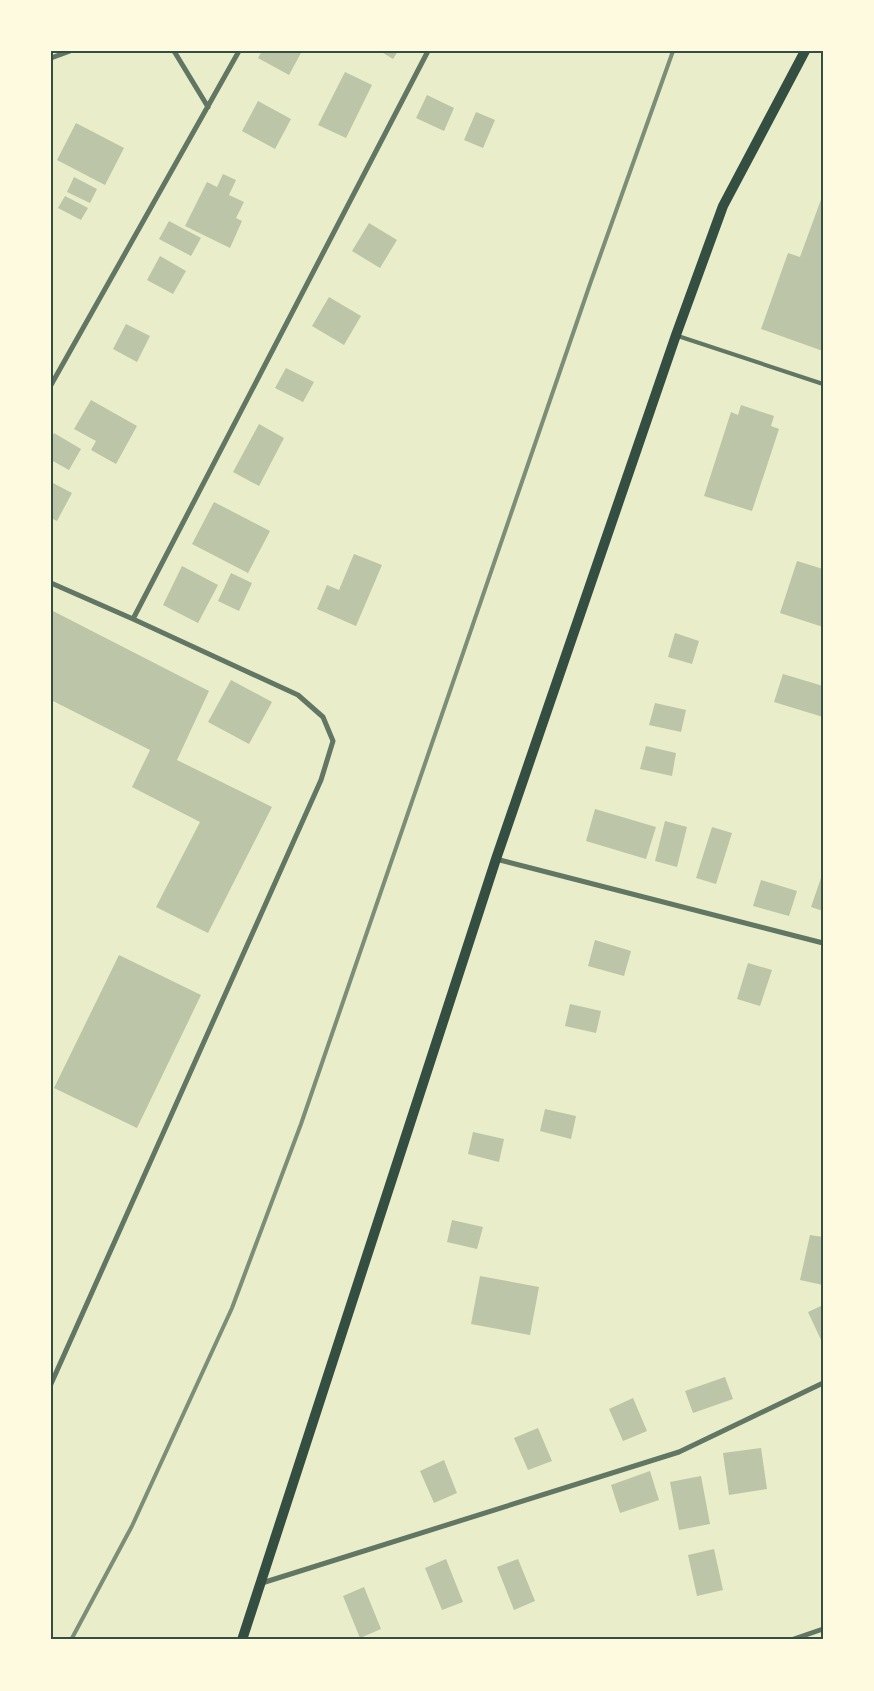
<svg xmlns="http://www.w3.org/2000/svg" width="874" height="1691" font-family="'PT Sans Narrow',sans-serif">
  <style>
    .building { fill: #bcc5a7 }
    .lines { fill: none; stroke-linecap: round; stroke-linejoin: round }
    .service { stroke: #617663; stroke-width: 4 }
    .minor { stroke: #617663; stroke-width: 5 }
    .secondary { stroke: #344e41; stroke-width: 10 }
    .rail { stroke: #7c8e77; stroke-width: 4 }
    .neatline { fill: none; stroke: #344e41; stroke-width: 2 }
  </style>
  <rect width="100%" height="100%" fill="#e9edc9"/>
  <path class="building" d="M 262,51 L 302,51 L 289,75 L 258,58 Z
    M 380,51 L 398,51 L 393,59 Z
    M 345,72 L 372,85 L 346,138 L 318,125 Z
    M 427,95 L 454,108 L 444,131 L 416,118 Z
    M 258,101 L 291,119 L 275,149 L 242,131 Z
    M 476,112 L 495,120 L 483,148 L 464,140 Z
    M 76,123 L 124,148 L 105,185 L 57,160 Z
    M 223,174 L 236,180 L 229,195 L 244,202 L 236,218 L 242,221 L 230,248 L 185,226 L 207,182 L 217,187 Z
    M 74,177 L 97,189 L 90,203 L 67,192 Z
    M 823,194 L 823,351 L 761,329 L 788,253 L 800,257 Z
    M 65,196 L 88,208 L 81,220 L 58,208 Z
    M 169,221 L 201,238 L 191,256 L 159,239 Z
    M 369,223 L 397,240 L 380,268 L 352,251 Z
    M 160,256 L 186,271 L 173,294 L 147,280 Z
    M 329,297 L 361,316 L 344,345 L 312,326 Z
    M 126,324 L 150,336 L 137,362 L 113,349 Z
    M 286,368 L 314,382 L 303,402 L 275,388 Z
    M 91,400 L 137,426 L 116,464 L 91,450 L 96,441 L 74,429 Z
    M 741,405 L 774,416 L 771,426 L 779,429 L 752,511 L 704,496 L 731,412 L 738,415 Z
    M 259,424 L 284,438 L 259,486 L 233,472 Z
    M 54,433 L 81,449 L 69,470 L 51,460 L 51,439 Z
    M 51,482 L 72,493 L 57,521 L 51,518 Z
    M 214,502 L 270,531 L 248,573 L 192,544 Z
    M 354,554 L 382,565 L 356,626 L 317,609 L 327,585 L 339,590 Z
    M 797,561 L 823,569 L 823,627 L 780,613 Z
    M 182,566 L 218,585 L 198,623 L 163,605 Z
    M 231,573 L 252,583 L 239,611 L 218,601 Z
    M 51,610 L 209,691 L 177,760 L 272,807 L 208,933 L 156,907 L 200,822 L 132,787 L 150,750 L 51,700 Z
    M 675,633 L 699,641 L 692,664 L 668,657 Z
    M 783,674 L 823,686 L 823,717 L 774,702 Z
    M 231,680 L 272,702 L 249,744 L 208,722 Z
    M 655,703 L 686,710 L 681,732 L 649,725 Z
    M 646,746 L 676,753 L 672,776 L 640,769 Z
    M 595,809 L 656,827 L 646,859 L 586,841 Z
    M 665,821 L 687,827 L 677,867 L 655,861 Z
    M 712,827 L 732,833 L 716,884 L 696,878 Z
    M 822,875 L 823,875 L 823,911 L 811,907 Z
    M 761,880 L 797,891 L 789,916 L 753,906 Z
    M 595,940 L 631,951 L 624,976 L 588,966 Z
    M 119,955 L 201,995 L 137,1128 L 54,1088 Z
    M 748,963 L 772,970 L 760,1006 L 737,999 Z
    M 570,1004 L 601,1011 L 596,1033 L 565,1026 Z
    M 545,1109 L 576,1116 L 571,1139 L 540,1131 Z
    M 473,1132 L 504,1139 L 499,1162 L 468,1154 Z
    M 452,1220 L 483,1227 L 477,1249 L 447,1242 Z
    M 810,1235 L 823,1237 L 823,1285 L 800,1280 Z
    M 480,1276 L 539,1287 L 530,1335 L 471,1324 Z
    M 823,1305 L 823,1339 L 821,1340 L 808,1312 Z
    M 725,1377 L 733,1399 L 693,1413 L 685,1391 Z
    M 633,1398 L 647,1431 L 623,1441 L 609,1409 Z
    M 538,1428 L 552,1461 L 528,1470 L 514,1438 Z
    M 761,1448 L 767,1489 L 729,1495 L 723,1453 Z
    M 444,1460 L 457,1493 L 434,1503 L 420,1471 Z
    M 650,1471 L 659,1500 L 620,1513 L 611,1485 Z
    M 701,1476 L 710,1524 L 679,1530 L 670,1482 Z
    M 714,1549 L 723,1590 L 697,1596 L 688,1555 Z
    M 446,1559 L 463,1602 L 442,1610 L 425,1568 Z
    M 518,1559 L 535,1601 L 514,1610 L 497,1567 Z
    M 364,1587 L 381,1629 L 360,1638 L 343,1596 Z"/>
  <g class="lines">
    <path class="service" d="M 678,336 L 823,384"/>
    <path class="minor" d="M 174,51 L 208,107
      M 51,58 L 70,51
      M 51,385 L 239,51
      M 51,583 L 133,619 L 298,695 L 323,717 L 333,741 L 321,780 L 51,1384
      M 133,619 L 428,51
      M 496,859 L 823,943
      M 262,1583 L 679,1452 L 823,1383
      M 791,1640 L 823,1629"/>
    <path class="secondary" d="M 242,1640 L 496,859 L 676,335 L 723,206 L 805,51"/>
    <path class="rail" d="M 71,1640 L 132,1526 L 232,1308 L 301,1124 L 590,284 L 673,51"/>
  </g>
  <rect width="874" height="1691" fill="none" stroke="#fefae0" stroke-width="105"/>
  <rect x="52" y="52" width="770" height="1586" class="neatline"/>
</svg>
